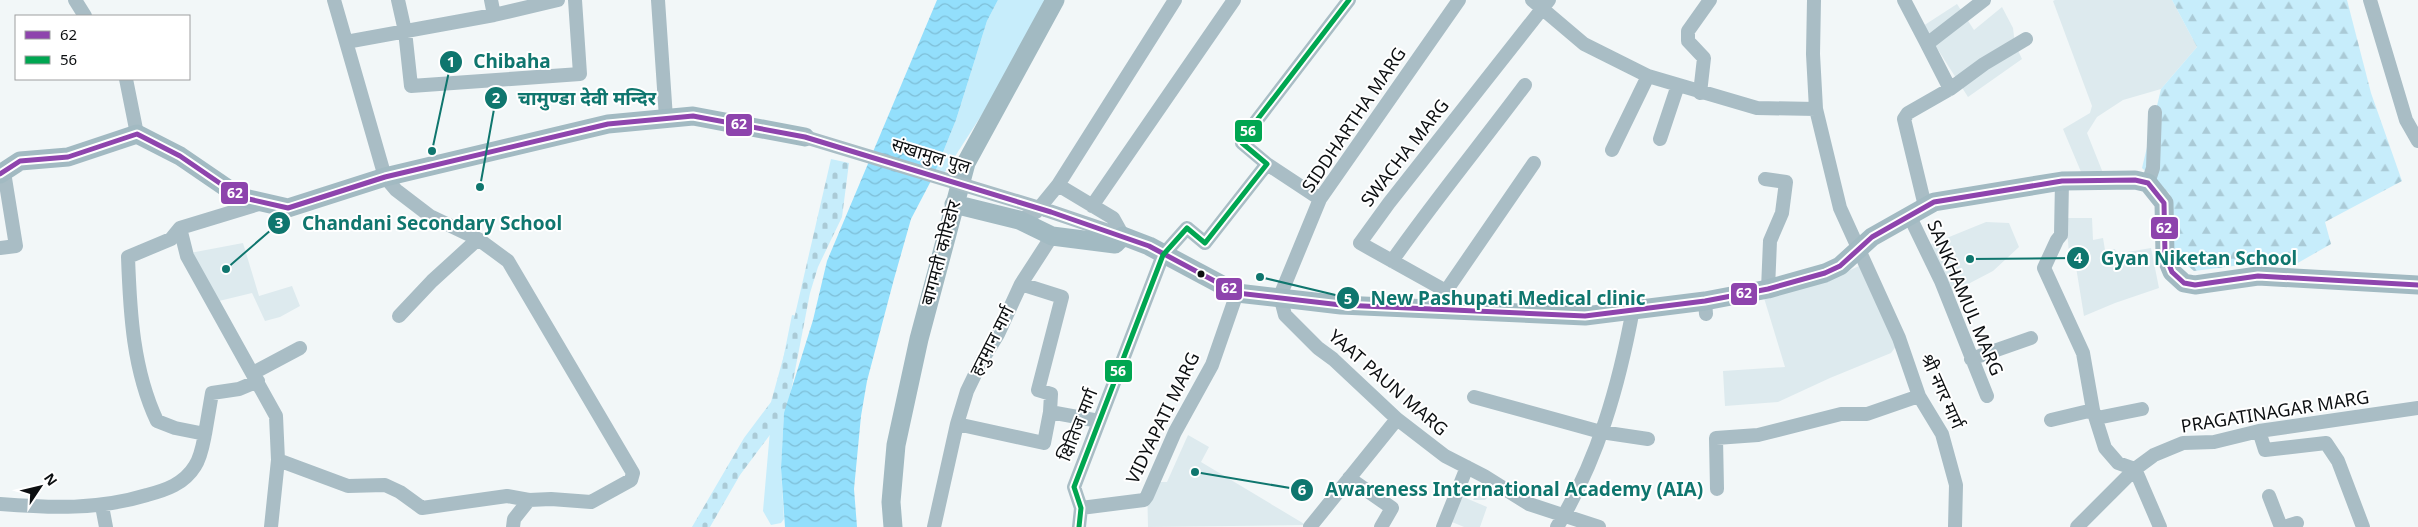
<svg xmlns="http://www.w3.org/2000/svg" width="2418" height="527" font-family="'Noto Sans','Noto Sans Devanagari',sans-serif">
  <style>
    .built { fill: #ddeaee }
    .grass { fill: #c7edfb }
    .forest { fill: url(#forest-firs) }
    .cemetery { fill: url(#cemetery-stones) }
    .water { fill: url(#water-waves) }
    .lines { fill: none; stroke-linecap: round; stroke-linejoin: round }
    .street { stroke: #a9bdc5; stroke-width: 14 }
    .secondary { stroke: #a2bac2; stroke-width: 19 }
    .street-bridge { stroke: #a9bdc5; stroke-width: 14 }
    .bus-1-casing { stroke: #fff; stroke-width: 9 }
    .bus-2-casing { stroke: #fff; stroke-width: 9 }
    .bus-1 { stroke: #8e44ad; stroke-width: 5 }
    .bus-2 { stroke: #00a651; stroke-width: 5 }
    .bus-dot { fill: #0c0f11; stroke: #fff; stroke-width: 2 }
    .labels { text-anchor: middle; stroke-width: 4; stroke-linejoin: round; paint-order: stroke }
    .street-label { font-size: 18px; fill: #0c0f11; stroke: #fff }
    .leader { fill: none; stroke: #0f766e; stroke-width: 2 }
    .callout-dot { fill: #0f766e; stroke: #fff; stroke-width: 2 }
    .mark-label { font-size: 15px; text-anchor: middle; font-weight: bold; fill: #fff }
    .callout-label { font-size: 19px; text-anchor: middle; font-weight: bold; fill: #0f766e; stroke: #fff; stroke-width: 4; stroke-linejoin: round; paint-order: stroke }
    .line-badge { stroke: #fff; stroke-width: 2 }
    .badge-label { font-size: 14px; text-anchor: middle; font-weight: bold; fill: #fff }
  </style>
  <defs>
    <pattern id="forest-firs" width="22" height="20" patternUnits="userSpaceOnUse" patternTransform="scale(1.25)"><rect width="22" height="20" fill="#c7edfb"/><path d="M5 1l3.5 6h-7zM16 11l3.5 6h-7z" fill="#aacad6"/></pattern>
    <pattern id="cemetery-stones" width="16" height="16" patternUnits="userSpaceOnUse" patternTransform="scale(1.25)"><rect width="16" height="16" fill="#c7edfb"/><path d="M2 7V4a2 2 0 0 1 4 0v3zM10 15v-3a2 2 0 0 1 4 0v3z" fill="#aacad6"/></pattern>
    <pattern id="water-waves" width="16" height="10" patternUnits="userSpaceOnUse" patternTransform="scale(1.25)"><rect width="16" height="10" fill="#93dffc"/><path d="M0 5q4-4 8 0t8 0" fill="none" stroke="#7ebed7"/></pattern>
  </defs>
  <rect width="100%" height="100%" fill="#f2f7f8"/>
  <path class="built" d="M 2055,0 L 2172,0 L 2197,47 L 2161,89 L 2123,100 L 2097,117 L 2087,133 L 2103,173 L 2084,179 L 2063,129 L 2090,113 L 2092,106 L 2053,1 Z
    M 1957,4 L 1974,30 L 2002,7 L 2013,28 L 2015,44 L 2022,59 L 1968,97 L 1923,26 Z
    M 2066,218 L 2092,218 L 2093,240 L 2103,238 L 2105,250 L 2115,249 L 2116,254 L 2151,248 L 2159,288 L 2115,303 L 2084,316 L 2076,267 L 2069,253 Z
    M 1986,222 L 2009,223 L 2019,247 L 1993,271 L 1949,294 L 1927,246 Z
    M 243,243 L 259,296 L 292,286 L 300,306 L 280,317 L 265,321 L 252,293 L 219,301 L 190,253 Z
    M 1859,266 L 1897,345 L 1891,353 L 1830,378 L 1778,402 L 1725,406 L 1723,371 L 1785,367 L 1764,298 L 1844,273 Z
    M 1188,435 L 1209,447 L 1201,462 L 1306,525 L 1148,527 L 1147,482 L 1167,482 Z
    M 1478,490 L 1492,493 L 1485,500 L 1473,500 Z
    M 1461,496 L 1487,507 L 1480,527 L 1464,527 L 1452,522 Z"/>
  <path class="grass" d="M 998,0 L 1046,0 L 1017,60 L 943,175 L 933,177 L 956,120 L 987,21 Z
    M 792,315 L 803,317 L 784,413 L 781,468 L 784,519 L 781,523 L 771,525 L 763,511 L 771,419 Z"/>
  <path class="forest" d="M 2172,0 L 2347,0 L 2371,93 L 2402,181 L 2325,222 L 2331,244 L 2296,264 L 2249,264 L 2194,271 L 2172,253 L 2170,194 L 2142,168 L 2161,89 L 2197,47 Z"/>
  <path class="cemetery" d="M 831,159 L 849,163 L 842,217 L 818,267 L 810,293 L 787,412 L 740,475 L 710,527 L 692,527 L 744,438 L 771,402 L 794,319 Z"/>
  <path class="water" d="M 937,0 L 998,0 L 987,21 L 956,120 L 933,177 L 911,219 L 894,279 L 867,381 L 861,416 L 854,489 L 857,527 L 785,527 L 781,468 L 784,413 L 813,320 L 827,261 Z"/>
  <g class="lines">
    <path class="street" d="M 75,0 L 85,16
      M 334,0 L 385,177 L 396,190 L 430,216 L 478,239 L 508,261 L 633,473 L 631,480 L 591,502 L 551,499 L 529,500 L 514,519 L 513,527
      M 398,0 L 405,31 L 411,86 L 580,74 L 575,0
      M 491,0 L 494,15
      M 658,0 L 666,118
      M 1459,0 L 1320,199 L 1280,296 L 1285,315 L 1318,348 L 1333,359 L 1397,419 L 1445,456 L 1484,476 L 1529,504 L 1599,527
      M 1532,0 L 1584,44 L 1648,76 L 1757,108 L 1816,109
      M 1814,0 L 1813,54 L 1816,109 L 1840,208 L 1899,338 L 1919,396 L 1942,434 L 1956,485 L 1955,527
      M 1904,0 L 1927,44
      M 2370,0 L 2406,120 L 2418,141
      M 346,42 L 494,15 L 558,0
      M 126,79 L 137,134
      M 1950,89 L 1984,64 L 2026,39
      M 1700,93 L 1704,58 L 1688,41 L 1688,31 L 1710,0
      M 1660,139 L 1678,85
      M 1612,150 L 1648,76
      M 1267,164 L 1320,199
      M 1765,179 L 1786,182 L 1782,213 L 1770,241 L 1768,289
      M 2062,181 L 2061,235 L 2057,240 L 2044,268 L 2083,353 L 2093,410 L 2105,448 L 2118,463 L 2135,469 L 2160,527
      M 2148,183 L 2153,168 L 2155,112
      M 262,203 L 180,228 L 187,256 L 276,416 L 278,460 L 271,527
      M 1092,206 L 1234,0
      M 1925,206 L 1904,119 L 1908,113 L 1950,89 L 1927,44 L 1984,0
      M 1046,210 L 1123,236
      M 1909,215 L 1941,281 L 1987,396
      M 1019,220 L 1036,212 L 1058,185
      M 180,228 L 171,239 L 128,257 C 130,313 133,370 157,421 L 175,428 L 205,434 L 212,393 L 239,389 L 258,381
      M 1123,236 L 1113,218 L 1058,185 L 1175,0
      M 0,248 L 16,246 L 4,172
      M 1392,261 C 1434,201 1481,144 1525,85
      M 1021,284 L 1062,297 L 1038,390 L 1051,394 L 1050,412
      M 1446,291 L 1360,243 L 1389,203 L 1549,0
      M 1705,301 L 1706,314
      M 1457,310 L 1446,291 L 1534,163
      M 399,316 L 432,281 L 478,239
      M 1971,359 L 2031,338
      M 253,373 L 300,348
      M 1474,397 L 1601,432 L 1648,439
      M 2097,418 L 2142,409
      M 2051,420 L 2093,410
      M 957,424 L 1044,443 L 1050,412 L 1099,421
      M 2259,431 L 2265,450 L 2326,443 L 2338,461 L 2363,527
      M 278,460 L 348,486 L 385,485 L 400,492 L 422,508 L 507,496 L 529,500
      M 1349,478 L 1392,508 L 1381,527
      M 1717,489 L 1716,438 L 1758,435 L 1841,414 L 1867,414 L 1919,396
      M 2269,496 L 2281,527
      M 0,504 C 51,508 98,510 147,495 C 166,490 184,484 195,466 C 201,457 203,444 205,434
      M 102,506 L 106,527
      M 1081,508 L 1144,500 L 1147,496 L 1175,432 L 1212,365 L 1237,293
      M 934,527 L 957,424 L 967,391 L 981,362 L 998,334 L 1021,284 L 1052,236
      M 1079,527 L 1081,508 L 1074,487 L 1163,255 L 1187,228 L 1205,243 L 1267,164 L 1242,143 L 1244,137 L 1349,0
      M 1310,527 L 1397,419
      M 1443,527 L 1467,467
      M 1557,527 C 1598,460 1619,385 1633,309
      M 2077,527 L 2135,469 L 2154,455 L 2183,443 L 2214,442 L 2259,431 L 2418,408
      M 2284,527 L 2297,523"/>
    <path class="secondary" d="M 0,174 L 20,161 L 68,157 L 137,134 L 180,156 L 240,197 L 288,208 L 385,177 L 608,124 L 693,116 L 805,137
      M 954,204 L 1019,220 L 1052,236 L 1115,244 L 1123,236 L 1149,246 L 1237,293 L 1341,305 L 1585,316 L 1705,301 L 1768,289 L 1825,273 L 1840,266 L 1872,237 L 1934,202 L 2062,181 L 2135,180 L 2148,183 L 2164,203 L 2165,255 L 2172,272 L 2184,283 L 2195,285 L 2258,276 L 2418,285
      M 893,527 L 891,502 L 896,445 L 919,339 L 966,163 L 1055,0"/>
    <path class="street-bridge" d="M 805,137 L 1046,210"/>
    <g class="bus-1-casing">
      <path id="bus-1" d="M 0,174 L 20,161 L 68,157 L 137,134 L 180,156 L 240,197 L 288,208 L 385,177 L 608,124 L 693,116 L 805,137 L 1051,212 L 1149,246 L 1237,293 L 1341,305 L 1585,316 L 1705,301 L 1768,289 L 1825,273 L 1840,266 L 1872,237 L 1934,202 L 2062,181 L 2135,180 L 2148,183 L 2164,203 L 2165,255 L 2172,272 L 2184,283 L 2195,285 L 2258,276 L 2418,285"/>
    </g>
    <g class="bus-2-casing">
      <path id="bus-2" d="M 1079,527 L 1081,508 L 1074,487 L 1163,255 L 1187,228 L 1205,243 L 1267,164 L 1242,143 L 1244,137 L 1349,0"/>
    </g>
    <use href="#bus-1" class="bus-1"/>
    <use href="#bus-2" class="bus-2"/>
  </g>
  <circle class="bus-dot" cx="1201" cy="274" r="4.5"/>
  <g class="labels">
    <g class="street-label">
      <text transform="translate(1354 120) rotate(-56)" y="6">SIDDHARTHA MARG</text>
      <text transform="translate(1405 153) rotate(-52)" y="6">SWACHA MARG</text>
      <text transform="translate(931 156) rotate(17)" y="6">संखामुल पुल</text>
      <text transform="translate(941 253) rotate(-75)" y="6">बागमती कोरिडोर</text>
      <text transform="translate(1965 298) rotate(67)" y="6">SANKHAMUL MARG</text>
      <text transform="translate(992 341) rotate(-63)" y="6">हनुमान मार्ग</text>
      <text transform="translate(1388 383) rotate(41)" y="6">YAAT PAUN MARG</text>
      <text transform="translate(1942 391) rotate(66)" y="6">श्री नगर मार्ग</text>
      <text transform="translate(2275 412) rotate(-9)" y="6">PRAGATINAGAR MARG</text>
      <text transform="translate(1163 418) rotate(-64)" y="6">VIDYAPATI MARG</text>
      <text transform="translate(1078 425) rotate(-68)" y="6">क्षितिज मार्ग</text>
    </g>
  </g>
  <path class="leader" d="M432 151L451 62M480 187L496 98M226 269L279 223M1970 259L2078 258M1260 277L1348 298M1195 472L1302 490"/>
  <g class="callout-dot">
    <circle cx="432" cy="151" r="5"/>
    <circle cx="480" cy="187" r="5"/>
    <circle cx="226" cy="269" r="5"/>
    <circle cx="1970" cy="259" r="5"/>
    <circle cx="1260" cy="277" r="5"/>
    <circle cx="1195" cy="472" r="5"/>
    <circle cx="451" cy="62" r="12"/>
    <circle cx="496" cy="98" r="12"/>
    <circle cx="279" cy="223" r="12"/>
    <circle cx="2078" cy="258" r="12"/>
    <circle cx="1348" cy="298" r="12"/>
    <circle cx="1302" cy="490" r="12"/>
  </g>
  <g class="mark-label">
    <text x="451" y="67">1</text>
    <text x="496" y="103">2</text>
    <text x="279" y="228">3</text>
    <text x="2078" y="263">4</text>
    <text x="1348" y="304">5</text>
    <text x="1302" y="495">6</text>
  </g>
  <g class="callout-label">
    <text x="512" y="68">Chibaha</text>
    <text x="587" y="105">चामुण्डा देवी मन्दिर</text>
    <text x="432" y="230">Chandani Secondary School</text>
    <text x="2199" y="265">Gyan Niketan School</text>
    <text x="1508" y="305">New Pashupati Medical clinic</text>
    <text x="1514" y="496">Awareness International Academy (AIA)</text>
  </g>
  <g class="line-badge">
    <rect x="725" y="113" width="28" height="24" rx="5" fill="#8e44ad"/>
    <rect x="1234" y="119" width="29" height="24" rx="5" fill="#00a651"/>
    <rect x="220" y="181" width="29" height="24" rx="5" fill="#8e44ad"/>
    <rect x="2150" y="216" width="29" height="24" rx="5" fill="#8e44ad"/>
    <rect x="1215" y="277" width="28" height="24" rx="5" fill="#8e44ad"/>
    <rect x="1730" y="282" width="28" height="24" rx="5" fill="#8e44ad"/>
    <rect x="1104" y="359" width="29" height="24" rx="5" fill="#00a651"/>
  </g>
  <g class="badge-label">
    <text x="739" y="129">62</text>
    <text x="1248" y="136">56</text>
    <text x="235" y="198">62</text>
    <text x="2164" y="233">62</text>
    <text x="1229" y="293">62</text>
    <text x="1744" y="298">62</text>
    <text x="1118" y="376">56</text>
  </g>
  <rect x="15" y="15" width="175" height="65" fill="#ffffff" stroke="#9e9fa0"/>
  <rect x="25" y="31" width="25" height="8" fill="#8e44ad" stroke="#9e9fa0"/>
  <text x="60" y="40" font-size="15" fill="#0c0f11">62</text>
  <rect x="25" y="56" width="25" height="8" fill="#00a651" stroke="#9e9fa0"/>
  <text x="60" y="65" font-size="15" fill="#0c0f11">56</text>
  <g transform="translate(40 487) rotate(55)" stroke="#ffffff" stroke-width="4" paint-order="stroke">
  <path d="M0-4L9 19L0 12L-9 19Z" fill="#0c0f11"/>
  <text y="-8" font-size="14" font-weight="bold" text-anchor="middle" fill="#0c0f11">N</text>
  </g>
</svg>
